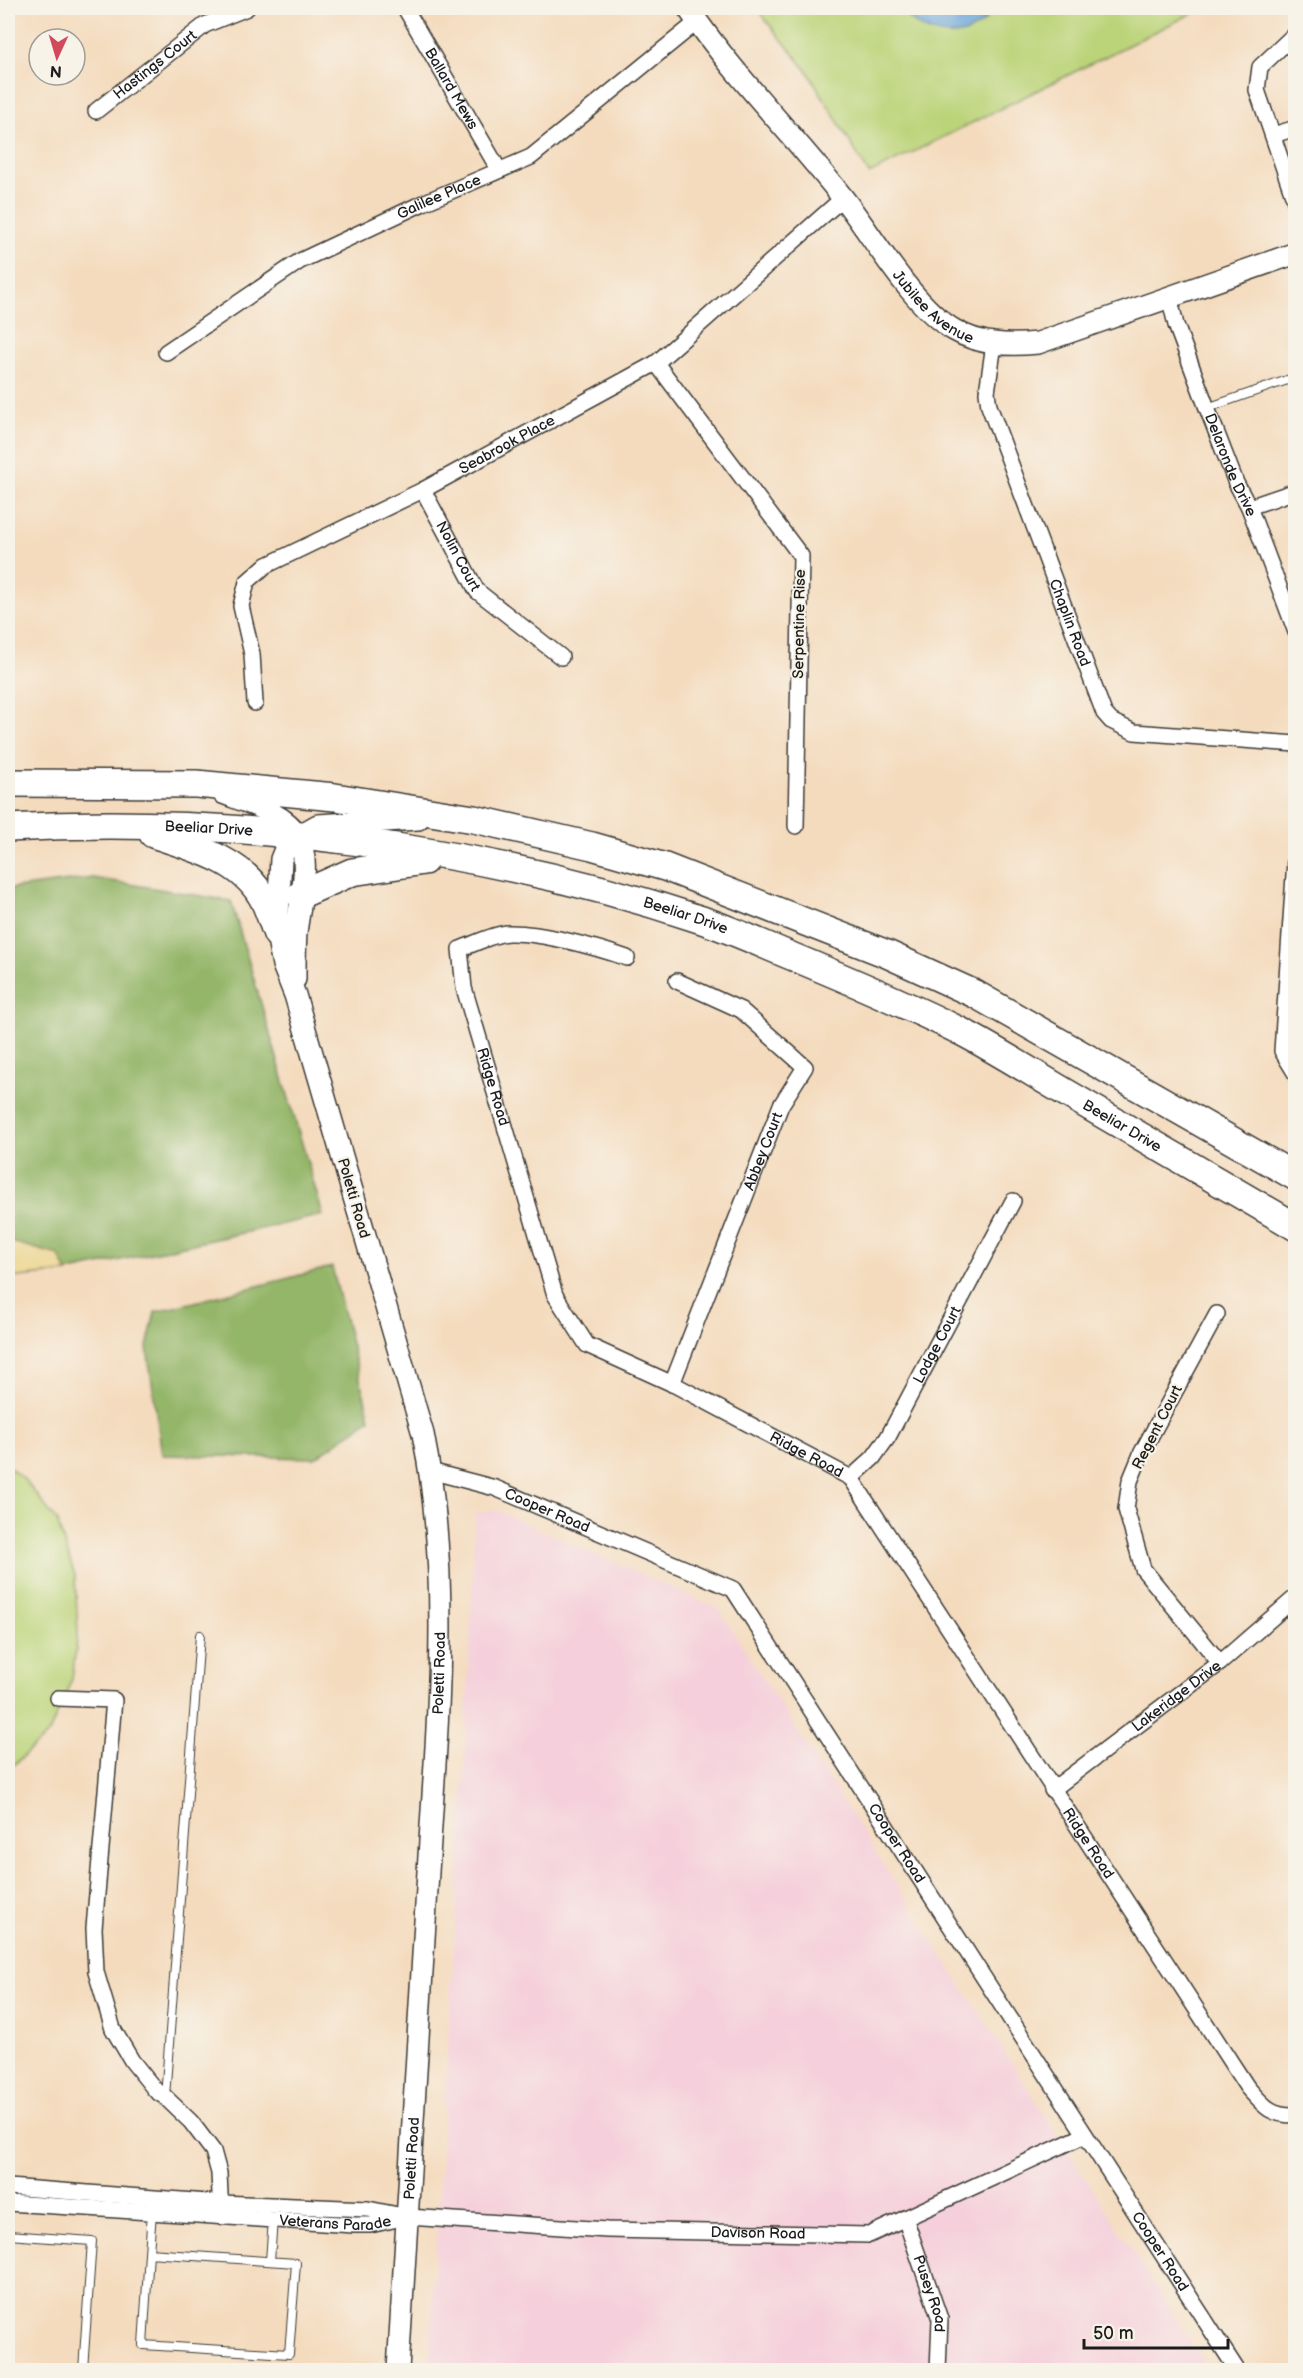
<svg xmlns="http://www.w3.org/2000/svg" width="1303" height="2378" font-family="'Balsamiq Sans',sans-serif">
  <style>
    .built { fill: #f5cfdb }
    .green { fill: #bbd479; stroke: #6c784a; stroke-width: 1.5 }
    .forest { fill: #94b669; stroke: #586942; stroke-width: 1.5 }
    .sand { fill: #eeda9e; stroke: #857b5d; stroke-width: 1.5 }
    .water { fill: #68a4d9; stroke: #42607a; stroke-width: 1.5 }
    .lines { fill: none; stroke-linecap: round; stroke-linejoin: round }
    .lane-casing { stroke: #3c3934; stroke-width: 10 }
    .street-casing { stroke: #3c3934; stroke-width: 18 }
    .secondary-casing { stroke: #3c3934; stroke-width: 24 }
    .highway-casing { stroke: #3c3934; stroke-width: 30 }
    .lane { stroke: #fff; stroke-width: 8 }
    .street { stroke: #fff; stroke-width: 15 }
    .secondary { stroke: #fff; stroke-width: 21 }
    .highway { stroke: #fff; stroke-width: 27 }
    .labels { text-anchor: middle; stroke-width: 4.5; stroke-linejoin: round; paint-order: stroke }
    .street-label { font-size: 15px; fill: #1c1c1c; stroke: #f7f3e8 }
  </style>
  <rect width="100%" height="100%" fill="#f7f3e8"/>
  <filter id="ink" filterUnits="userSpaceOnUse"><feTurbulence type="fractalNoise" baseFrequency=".0167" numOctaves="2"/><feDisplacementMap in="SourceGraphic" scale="12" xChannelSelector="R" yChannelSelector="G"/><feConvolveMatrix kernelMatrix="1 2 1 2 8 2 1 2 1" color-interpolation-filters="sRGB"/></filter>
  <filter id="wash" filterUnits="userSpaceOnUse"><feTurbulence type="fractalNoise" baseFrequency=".008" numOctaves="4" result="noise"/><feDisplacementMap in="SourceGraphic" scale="24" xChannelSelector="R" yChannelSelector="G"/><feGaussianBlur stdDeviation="1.35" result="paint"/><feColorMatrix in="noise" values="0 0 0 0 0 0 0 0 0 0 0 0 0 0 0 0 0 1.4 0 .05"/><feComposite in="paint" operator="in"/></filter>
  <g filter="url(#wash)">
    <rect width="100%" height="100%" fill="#f4dbbe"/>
    <path class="built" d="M 495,1510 L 718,1608 L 1209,2370 L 428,2370 L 464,1779 L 475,1513 Z"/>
    <path class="green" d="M 756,8 L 1203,8 L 869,174 L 808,72 Z
      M 8,1466 L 24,1479 L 57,1521 L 75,1576 L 78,1632 L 72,1679 L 49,1733 L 8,1770 Z"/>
    <path class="forest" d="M 93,878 L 231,901 L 323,1215 L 67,1272 L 58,1255 L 8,1241 L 8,889 Z
      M 332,1267 L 370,1419 L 315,1458 L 162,1455 L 147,1347 L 155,1312 Z"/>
    <path class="sand" d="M 8,1241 L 58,1255 L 67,1272 L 8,1278 Z"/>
    <path class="water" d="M 900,8 L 982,8 L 986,13 L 986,19 C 959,47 921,35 900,8 Z"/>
  </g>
  <g filter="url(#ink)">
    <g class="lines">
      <g class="lane-casing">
        <path id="lane" d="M 1207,408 L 1296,377
          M 165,2097 L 200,1635
          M 8,2235 L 92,2241 L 83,2370
          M 149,2253 L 296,2263 L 289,2354 L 143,2345 Z
          M 149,2253 L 152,2212
          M 270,2261 L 273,2219"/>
      </g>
      <g class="street-casing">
        <g id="street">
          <path id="s1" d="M 405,8 L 499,170"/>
          <path d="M 1296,33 L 1260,67 L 1257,90 L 1296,204"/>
          <path id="s2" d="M 96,111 L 205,25 L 247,8"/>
          <path d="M 1273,135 L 1296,128"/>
          <path id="s3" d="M 1169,296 L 1176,325 L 1207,408 L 1236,483 L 1249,507 L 1296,632"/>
          <path id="s4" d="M 994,344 L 987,392 L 989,406 L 1104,713 L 1111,721 L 1134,732 L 1296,744"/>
          <path id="s5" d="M 166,352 L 300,261 L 423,203 L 531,157 L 697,22"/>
          <path d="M 656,363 L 801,556 L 796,826"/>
          <path id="s6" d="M 423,490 L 477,591 L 561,657"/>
          <path d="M 1249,507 L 1296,491"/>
          <path id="s7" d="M 255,703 L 252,654 L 241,606 L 247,582 L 265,566 L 423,490 L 656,363 L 843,198"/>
          <path d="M 1296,846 L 1282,1051 L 1296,1074"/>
          <path id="s8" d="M 627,958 C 596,947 540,932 508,933 C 493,934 474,944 460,949 L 464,988 L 555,1295 L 587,1345 L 675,1385 L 851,1478 L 1247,2087 C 1263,2105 1270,2116 1296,2115"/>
          <path d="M 1217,1314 L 1142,1452 L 1130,1481 L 1126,1509 L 1143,1569 L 1220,1663"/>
          <path id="s9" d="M 672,1384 L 781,1105 L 805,1067 L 741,1010 L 677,981"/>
          <path id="s10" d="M 430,1471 L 495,1488 L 733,1589 L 1237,2370"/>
          <path id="s11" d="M 851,1478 L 873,1458 L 888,1437 L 1013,1201"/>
          <path d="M 58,1698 L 114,1700 L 94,1928 L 96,1972 L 113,2029 L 132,2061 L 156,2091 L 165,2097 L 191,2122 L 213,2151 L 219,2173 L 221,2216"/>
          <path id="s12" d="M 1052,1790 L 1220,1663 L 1296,1597"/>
          <path id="s13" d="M 8,2187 L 221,2203 L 368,2209 L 408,2217 L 607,2230 L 869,2235 L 1085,2135"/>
          <path id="s14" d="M 8,2203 L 354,2225 L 370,2225 L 402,2218"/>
          <path id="s15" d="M 905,2218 L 940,2319 L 938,2370"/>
        </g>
      </g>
      <g class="secondary-casing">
        <g id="secondary">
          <path id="s16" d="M 688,8 C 733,75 793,134 843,198 C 873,236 912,306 954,330 C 980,345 1008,346 1038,343 L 1296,253"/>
          <path d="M 223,793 C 246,802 285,813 298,836 C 312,863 299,904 296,933 C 295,948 295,964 295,979"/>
          <path id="s17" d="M 398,2370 C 409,2204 419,2038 428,1872 C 437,1727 452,1577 423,1434 L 295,995 L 283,965 L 277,934 L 281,859 L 288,842 L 318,825 L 418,819"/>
        </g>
      </g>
      <g class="highway-casing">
        <g id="highway">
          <path d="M 8,783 L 196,784 L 335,797 L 474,819 L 592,846 L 665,867 L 887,954 L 975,994 L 1296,1177"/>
          <path id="s18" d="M 8,828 C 234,815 486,847 702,920 C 732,930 762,944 791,956 C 849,980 906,1004 962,1032 C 1000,1052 1037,1076 1075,1098 C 1148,1141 1222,1184 1296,1227"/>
          <path d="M 153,834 C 191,847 239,858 261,895 C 268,906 272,922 277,934"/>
          <path d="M 300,895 L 352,872 L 424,861"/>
        </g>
      </g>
      <use href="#lane" class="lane"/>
      <use href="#street" class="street"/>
      <use href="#secondary" class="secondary"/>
      <use href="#highway" class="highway"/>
    </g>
  </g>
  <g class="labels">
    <g class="street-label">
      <text dy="5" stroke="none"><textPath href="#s2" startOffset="75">Hastings Court</textPath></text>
      <text dy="5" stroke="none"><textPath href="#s1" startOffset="93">Ballard Mews</textPath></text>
      <text dy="5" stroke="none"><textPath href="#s5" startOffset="315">Galilee Place</textPath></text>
      <text dy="5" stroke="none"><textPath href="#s16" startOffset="388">Jubilee Avenue</textPath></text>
      <text dy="5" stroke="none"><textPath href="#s7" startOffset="418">Seabrook Place</textPath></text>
      <text dy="5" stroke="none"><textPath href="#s3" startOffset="180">Delaronde Drive</textPath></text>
      <text dy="5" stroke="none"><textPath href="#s6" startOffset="75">Nolin Court</textPath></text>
      <text dy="5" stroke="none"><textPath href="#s4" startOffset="294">Chaplin Road</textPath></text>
      <text transform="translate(799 624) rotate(-89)" y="5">Serpentine Rise</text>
      <text dy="5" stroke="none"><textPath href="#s18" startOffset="201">Beeliar Drive</textPath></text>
      <text dy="5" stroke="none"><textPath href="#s18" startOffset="687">Beeliar Drive</textPath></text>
      <text dy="5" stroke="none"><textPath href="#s8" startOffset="315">Ridge Road</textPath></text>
      <text dy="5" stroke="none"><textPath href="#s18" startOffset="1173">Beeliar Drive</textPath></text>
      <text dy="5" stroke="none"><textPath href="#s9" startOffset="250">Abbey Court</textPath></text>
      <text transform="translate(354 1198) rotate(74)" y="5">Poletti Road</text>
      <text dy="5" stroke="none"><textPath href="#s11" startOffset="160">Lodge Court</textPath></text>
      <text transform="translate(1157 1427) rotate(-63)" y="5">Regent Court</text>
      <text dy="5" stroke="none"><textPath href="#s8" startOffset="837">Ridge Road</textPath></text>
      <text dy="5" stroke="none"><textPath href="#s10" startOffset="124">Cooper Road</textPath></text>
      <text dy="5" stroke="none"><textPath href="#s17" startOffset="698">Poletti Road</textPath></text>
      <text dy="5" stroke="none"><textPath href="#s12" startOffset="156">Lakeridge Drive</textPath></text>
      <text dy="5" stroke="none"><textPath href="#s10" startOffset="628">Cooper Road</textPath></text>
      <text dy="5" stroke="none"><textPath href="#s8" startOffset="1323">Ridge Road</textPath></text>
      <text dy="5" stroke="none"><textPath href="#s17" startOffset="212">Poletti Road</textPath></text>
      <text dy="5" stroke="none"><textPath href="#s14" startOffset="328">Veterans Parade</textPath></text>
      <text dy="5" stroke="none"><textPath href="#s13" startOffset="752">Davison Road</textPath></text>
      <text dy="5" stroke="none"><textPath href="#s10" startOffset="1114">Cooper Road</textPath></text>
      <text dy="5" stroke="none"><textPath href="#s15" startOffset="80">Pusey Road</textPath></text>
    </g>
  </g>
  <rect width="1303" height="2378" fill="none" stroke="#f7f3e8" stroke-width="30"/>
  <g transform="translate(57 57) rotate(184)"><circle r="28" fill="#f7f3e8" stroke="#9f9d96" stroke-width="1.5"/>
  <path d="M0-4.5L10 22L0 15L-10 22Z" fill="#d1495b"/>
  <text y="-9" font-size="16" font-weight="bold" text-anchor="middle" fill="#1c1c1c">N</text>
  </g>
  <path d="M1084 2339v9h144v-9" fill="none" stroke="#1c1c1c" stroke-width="3"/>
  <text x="1093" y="2339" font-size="18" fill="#1c1c1c" stroke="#f7f3e8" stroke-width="4.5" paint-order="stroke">50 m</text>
</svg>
